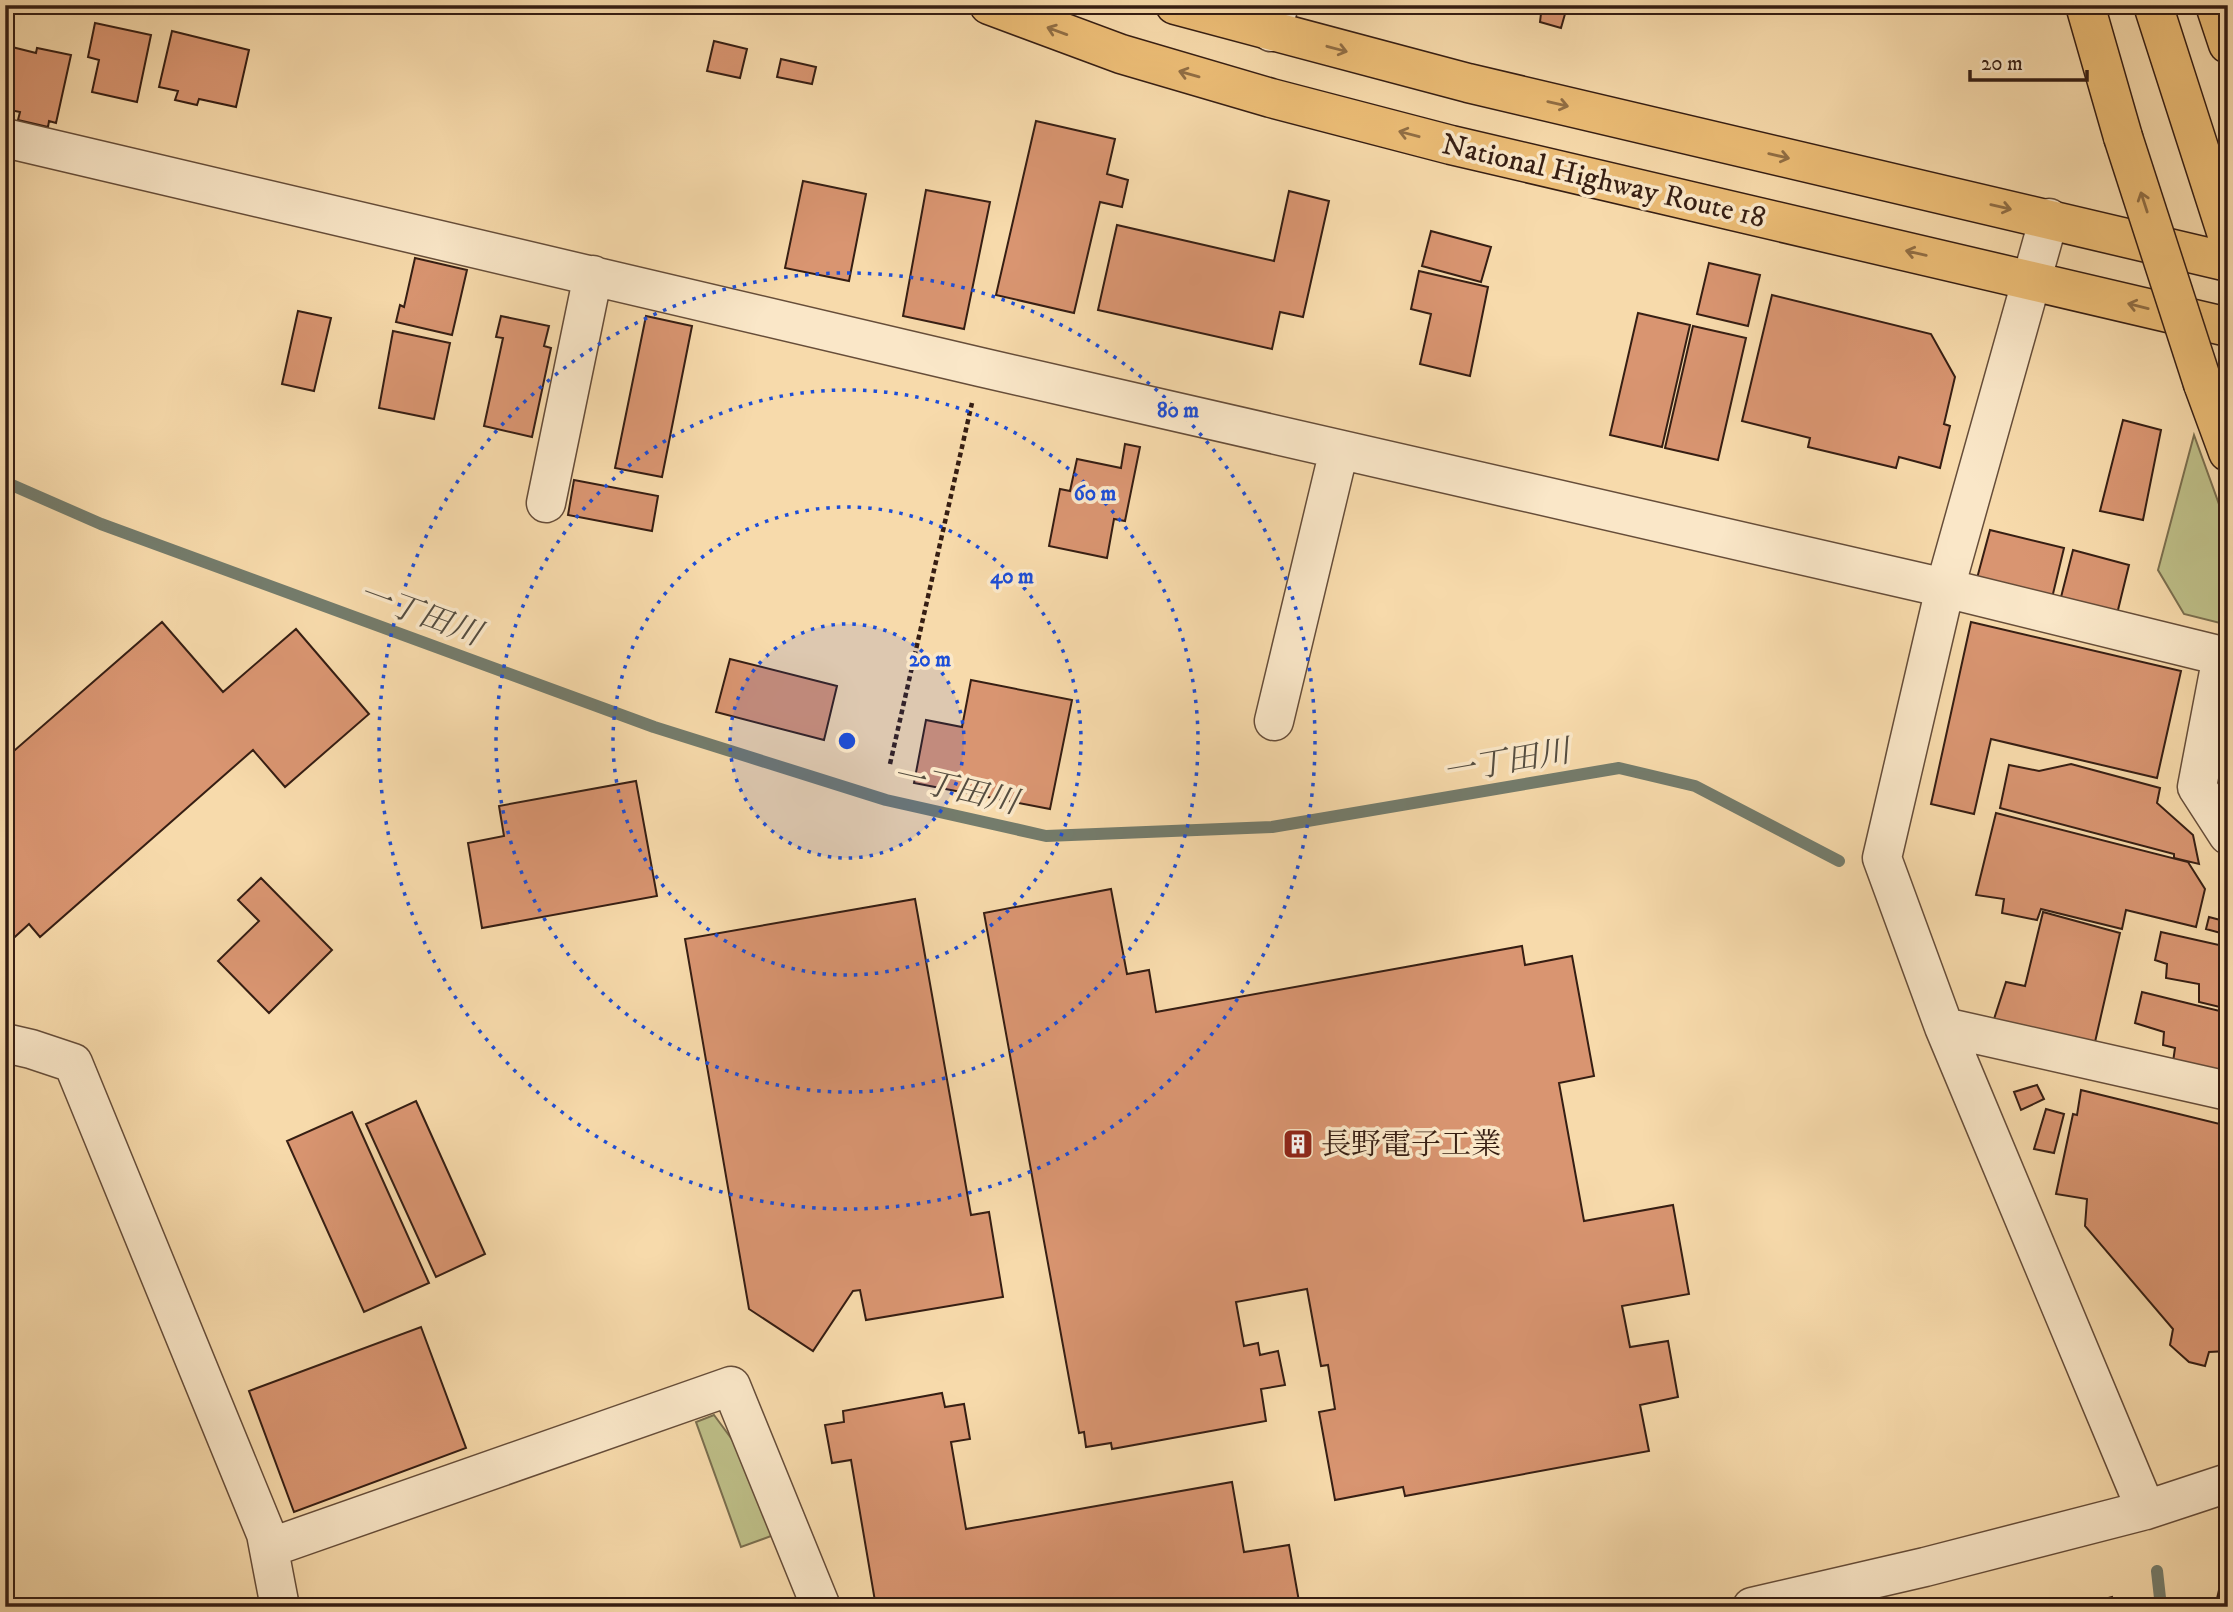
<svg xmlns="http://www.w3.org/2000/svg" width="2233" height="1612" font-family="'IM FELL DW Pica','Noto Serif JP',serif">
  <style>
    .green { fill: #bebf88; stroke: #7a6e4e; stroke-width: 2 }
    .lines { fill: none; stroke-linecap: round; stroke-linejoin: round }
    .stream { stroke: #747c6c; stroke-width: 12 }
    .building { fill: #d99571; stroke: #361e13; stroke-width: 2 }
    .minor-casing { stroke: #664d39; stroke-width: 41 }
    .highway-casing { stroke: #361e13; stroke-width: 41 }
    .path { stroke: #361e13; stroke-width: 4.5; stroke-dasharray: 5 3.5; stroke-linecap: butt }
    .minor { stroke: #fae7c8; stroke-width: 38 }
    .highway { stroke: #ecbd76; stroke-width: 38 }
    .highway-bridge-casing { stroke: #361e13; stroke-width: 41; stroke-linecap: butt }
    .highway-bridge { stroke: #ecbd76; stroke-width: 38 }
    .oneway { stroke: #916e44 }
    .ring { fill: none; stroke: #1d4ed8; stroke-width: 3.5; stroke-dasharray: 3.5 7 }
    .labels { text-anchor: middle; stroke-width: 7; stroke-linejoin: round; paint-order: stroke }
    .street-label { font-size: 30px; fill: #361e13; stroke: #fae7c8 }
    .poi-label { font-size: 30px; fill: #361e13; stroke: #fae7c8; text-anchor: start }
    .water-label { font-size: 32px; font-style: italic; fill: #554d40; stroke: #fae7c8 }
    .centre { fill: #1d4ed8; stroke: #fae7c8; stroke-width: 3.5 }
    .ring-label { font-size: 21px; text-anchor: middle; font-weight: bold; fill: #1d4ed8; stroke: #fae7c8; stroke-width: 7; stroke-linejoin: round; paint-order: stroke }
  </style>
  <rect width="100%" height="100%" fill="#f7daab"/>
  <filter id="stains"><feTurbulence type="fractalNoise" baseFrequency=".00286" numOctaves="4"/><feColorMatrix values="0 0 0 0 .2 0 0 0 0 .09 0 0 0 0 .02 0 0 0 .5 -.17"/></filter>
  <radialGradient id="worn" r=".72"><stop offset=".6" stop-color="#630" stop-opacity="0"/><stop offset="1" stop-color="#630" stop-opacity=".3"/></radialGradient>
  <path class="green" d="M 2194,435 L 2228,529 L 2228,625 L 2184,614 L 2158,570 Z
    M 714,1415 L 742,1453 L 774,1535 L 741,1547 L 696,1422 Z"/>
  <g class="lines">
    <path class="stream" d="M 5,482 L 101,524 L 654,727 L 886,800 L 1046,836 L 1272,827 L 1619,768 L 1695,786 L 1839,861
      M 2157,1571 L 2161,1607"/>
  </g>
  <path class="building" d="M 1542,5 L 1567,7 L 1561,28 L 1540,22 Z
    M 95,23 L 151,35 L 137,102 L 92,92 L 99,60 L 88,57 Z
    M 172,31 L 249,50 L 236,107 L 199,99 L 197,105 L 175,100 L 178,91 L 159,87 Z
    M 714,41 L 747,49 L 740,78 L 707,71 Z
    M 12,47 L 36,53 L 37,48 L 71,55 L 56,123 L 49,121 L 48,127 L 18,120 L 20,112 L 5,109 L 5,68 L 7,68 Z
    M 781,59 L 816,67 L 812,84 L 777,77 Z
    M 1036,121 L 1115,139 L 1107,174 L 1128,180 L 1122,207 L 1100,202 L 1074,313 L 996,295 Z
    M 803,181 L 866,194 L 849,281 L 785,268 Z
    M 926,190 L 990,202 L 964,329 L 903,316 Z
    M 1289,191 L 1329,201 L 1303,317 L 1280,312 L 1272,349 L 1098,310 L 1117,225 L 1274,261 Z
    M 1431,231 L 1491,247 L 1481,282 L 1422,266 Z
    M 415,258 L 467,270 L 452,335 L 396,322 L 400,305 L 404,307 Z
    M 1709,263 L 1760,275 L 1748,326 L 1697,314 Z
    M 1419,271 L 1488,287 L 1470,376 L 1420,364 L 1431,314 L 1411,309 Z
    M 1772,295 L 1931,334 L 1955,377 L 1944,424 L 1950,426 L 1940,468 L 1899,457 L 1896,468 L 1808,447 L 1810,438 L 1742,421 Z
    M 298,311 L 331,318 L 314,391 L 282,384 Z
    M 1638,313 L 1690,325 L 1662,447 L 1610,435 Z
    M 501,316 L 549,326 L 544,346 L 551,348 L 532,437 L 484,426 L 503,338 L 496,337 Z
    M 646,316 L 692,326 L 662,477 L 615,468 Z
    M 1693,326 L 1746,338 L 1718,460 L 1665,448 Z
    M 393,331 L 450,343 L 434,419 L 379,408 Z
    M 2123,420 L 2161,430 L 2143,520 L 2100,511 Z
    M 1125,444 L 1140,447 L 1125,521 L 1114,519 L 1107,558 L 1049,546 L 1060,489 L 1070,491 L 1077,459 L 1121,468 Z
    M 574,480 L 658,496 L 652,531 L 568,515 Z
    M 1990,530 L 2064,548 L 2052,598 L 1976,582 Z
    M 2073,550 L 2129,565 L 2117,614 L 2060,601 Z
    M 162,622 L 223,692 L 296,629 L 369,714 L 285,787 L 253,750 L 40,937 L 29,924 L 5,946 L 5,755 L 7,757 Z
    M 1971,622 L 2181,671 L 2157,778 L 1991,739 L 1974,814 L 1931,804 Z
    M 730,659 L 837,686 L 824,740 L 716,712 Z
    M 971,680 L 1072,700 L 1050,809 L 914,783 L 926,720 L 962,727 Z
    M 2071,764 L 2160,788 L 2157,803 L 2193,835 L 2199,864 L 2174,858 L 2174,854 L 2000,808 L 2009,765 L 2039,771 Z
    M 636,781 L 657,896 L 482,928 L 468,843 L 504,836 L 499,806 Z
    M 1996,813 L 2188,862 L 2205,889 L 2196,927 L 2126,910 L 2122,929 L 2041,909 L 2037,920 L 2002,913 L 2004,899 L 1976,895 Z
    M 261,878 L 332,950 L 269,1013 L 218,961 L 259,921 L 238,900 Z
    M 1111,889 L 1127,974 L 1149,970 L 1156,1012 L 1522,946 L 1525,965 L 1572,956 L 1594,1076 L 1559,1083 L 1584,1221 L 1673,1205 L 1689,1294 L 1622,1306 L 1630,1347 L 1668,1341 L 1678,1397 L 1640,1405 L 1649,1451 L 1405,1496 L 1403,1487 L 1335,1500 L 1319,1412 L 1335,1409 L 1328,1365 L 1321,1366 L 1307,1289 L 1236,1302 L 1244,1346 L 1258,1343 L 1260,1355 L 1278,1351 L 1285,1385 L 1261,1389 L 1266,1421 L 1112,1449 L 1111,1443 L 1086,1447 L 1084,1432 L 1079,1433 L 984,913 Z
    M 915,899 L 971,1215 L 989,1212 L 1003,1297 L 866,1320 L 860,1290 L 853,1291 L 813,1351 L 749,1309 L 685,939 Z
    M 2043,912 L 2120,933 L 2095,1042 L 1994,1019 L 2006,982 L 2025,986 Z
    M 2209,917 L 2228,922 L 2228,935 L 2206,929 Z
    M 2161,932 L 2228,947 L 2228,1009 L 2199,1002 L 2199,984 L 2166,978 L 2167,964 L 2155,960 Z
    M 2142,992 L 2228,1013 L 2228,1070 L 2225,1081 L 2172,1069 L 2175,1048 L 2163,1045 L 2164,1032 L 2135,1023 Z
    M 2037,1085 L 2044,1099 L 2021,1110 L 2014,1092 Z
    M 2081,1090 L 2228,1126 L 2228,1351 L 2209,1352 L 2205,1366 L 2189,1362 L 2170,1345 L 2173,1329 L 2085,1226 L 2087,1199 L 2056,1194 L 2073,1114 L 2077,1115 Z
    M 416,1101 L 485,1254 L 436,1277 L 366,1124 Z
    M 2046,1109 L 2064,1114 L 2054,1153 L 2034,1149 Z
    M 352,1112 L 429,1283 L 364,1312 L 287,1141 Z
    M 421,1327 L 466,1448 L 294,1512 L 249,1391 Z
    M 942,1393 L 945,1407 L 964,1404 L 970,1439 L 951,1442 L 966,1529 L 1232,1482 L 1244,1552 L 1289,1545 L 1300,1607 L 876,1607 L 851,1460 L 832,1463 L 825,1425 L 844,1422 L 843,1411 Z
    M 2224,1569 L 2228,1570 L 2228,1607 L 2215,1607 Z
    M 2112,1597 L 2114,1607 L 2074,1607 Z"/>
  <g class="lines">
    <g class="minor-casing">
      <path id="minor" d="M 1271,32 L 1279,5
        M 5,138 L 980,367 L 1945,588 L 2222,656 L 2197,787 L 2228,835
        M 2049,218 L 1945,588 L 1882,858 L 1944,1027 L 2146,1510
        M 546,503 L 593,275
        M 1274,721 L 1339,450
        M 1944,1027 L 2228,1091
        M 5,1043 L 31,1049 L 73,1063 L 266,1534 L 280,1607
        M 269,1548 L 731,1386 L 821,1607
        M 1752,1607 L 1925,1567 L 2146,1510 L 2228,1483"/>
    </g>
    <g class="highway-casing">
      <path id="highway" d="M 989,5 L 1121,54 L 1271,98 L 1451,145 L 2228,327
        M 1175,5 L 1468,83 L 2228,262
        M 2085,5 L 2123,137
        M 2153,5 L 2228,238
        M 2215,5 L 2228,44
        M 2203,384 L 2228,452"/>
    </g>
    <path class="path" d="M 890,764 L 972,403"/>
    <use href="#minor" class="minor"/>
    <use href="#highway" class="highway"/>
    <g class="highway-bridge-casing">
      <path id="highway-bridge" d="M 2123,137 L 2203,384"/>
    </g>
    <use href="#highway-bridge" class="highway-bridge"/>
  </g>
  <defs><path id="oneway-shaft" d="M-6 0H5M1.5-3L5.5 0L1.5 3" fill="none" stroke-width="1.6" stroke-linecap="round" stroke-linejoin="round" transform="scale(1.75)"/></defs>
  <g class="oneway">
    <use href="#oneway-shaft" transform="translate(1057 31) rotate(-160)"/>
    <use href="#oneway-shaft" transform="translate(1337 49) rotate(15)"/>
    <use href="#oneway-shaft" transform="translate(1189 74) rotate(-164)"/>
    <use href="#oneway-shaft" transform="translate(1558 104) rotate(13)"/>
    <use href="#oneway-shaft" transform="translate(1409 134) rotate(-165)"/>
    <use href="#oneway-shaft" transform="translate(1779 156) rotate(13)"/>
    <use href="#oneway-shaft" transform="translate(2144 202) rotate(-108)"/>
    <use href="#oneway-shaft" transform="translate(2001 207) rotate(13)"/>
    <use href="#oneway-shaft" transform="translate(1916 253) rotate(-167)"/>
    <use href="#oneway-shaft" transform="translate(2138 306) rotate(-166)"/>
  </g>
  <circle cx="847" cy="741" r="117" fill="#1d4ed8" fill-opacity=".12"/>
  <g class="ring">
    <circle cx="847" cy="741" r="117"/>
    <circle cx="847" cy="741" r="234"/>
    <circle cx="847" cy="741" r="351"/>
    <circle cx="847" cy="741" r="468"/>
  </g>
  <defs>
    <g id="building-square" transform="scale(1.575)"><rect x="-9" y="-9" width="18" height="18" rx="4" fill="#8f2418" stroke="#fae7c8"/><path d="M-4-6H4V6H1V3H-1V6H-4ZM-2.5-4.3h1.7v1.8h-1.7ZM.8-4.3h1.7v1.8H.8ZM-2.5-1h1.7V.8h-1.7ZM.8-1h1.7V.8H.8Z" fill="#fff"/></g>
  </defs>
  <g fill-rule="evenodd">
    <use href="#building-square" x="1298" y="1144"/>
  </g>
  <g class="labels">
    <g class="street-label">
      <text transform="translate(1604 180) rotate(13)" y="10">National Highway Route 18</text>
    </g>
    <g class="poi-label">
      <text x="1321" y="1154">長野電子工業</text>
    </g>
    <g class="water-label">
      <text transform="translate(420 613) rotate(20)" y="11">一丁田川</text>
      <text transform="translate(1506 761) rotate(-10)" y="11">一丁田川</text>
      <text transform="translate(955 788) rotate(13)" y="11">一丁田川</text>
    </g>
  </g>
  <circle cx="847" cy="741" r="10" class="centre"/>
  <g class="ring-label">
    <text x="1178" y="417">80 m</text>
    <text x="1095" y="500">60 m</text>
    <text x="1012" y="583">40 m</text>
    <text x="930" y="666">20 m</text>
  </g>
  <rect width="2233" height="1612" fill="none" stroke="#f7daab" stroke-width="28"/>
  <rect x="7" y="7" width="2219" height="1598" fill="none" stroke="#361e13" stroke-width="3.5"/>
  <rect x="14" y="14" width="2205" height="1584" fill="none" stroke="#361e13" stroke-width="2"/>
  <path d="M1970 70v10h117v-10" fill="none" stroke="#361e13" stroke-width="3.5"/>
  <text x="1981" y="70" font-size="21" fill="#361e13" stroke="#fae7c8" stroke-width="5" paint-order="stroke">20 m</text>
  <rect width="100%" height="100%" filter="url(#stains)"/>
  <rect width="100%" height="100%" fill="url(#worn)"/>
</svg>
